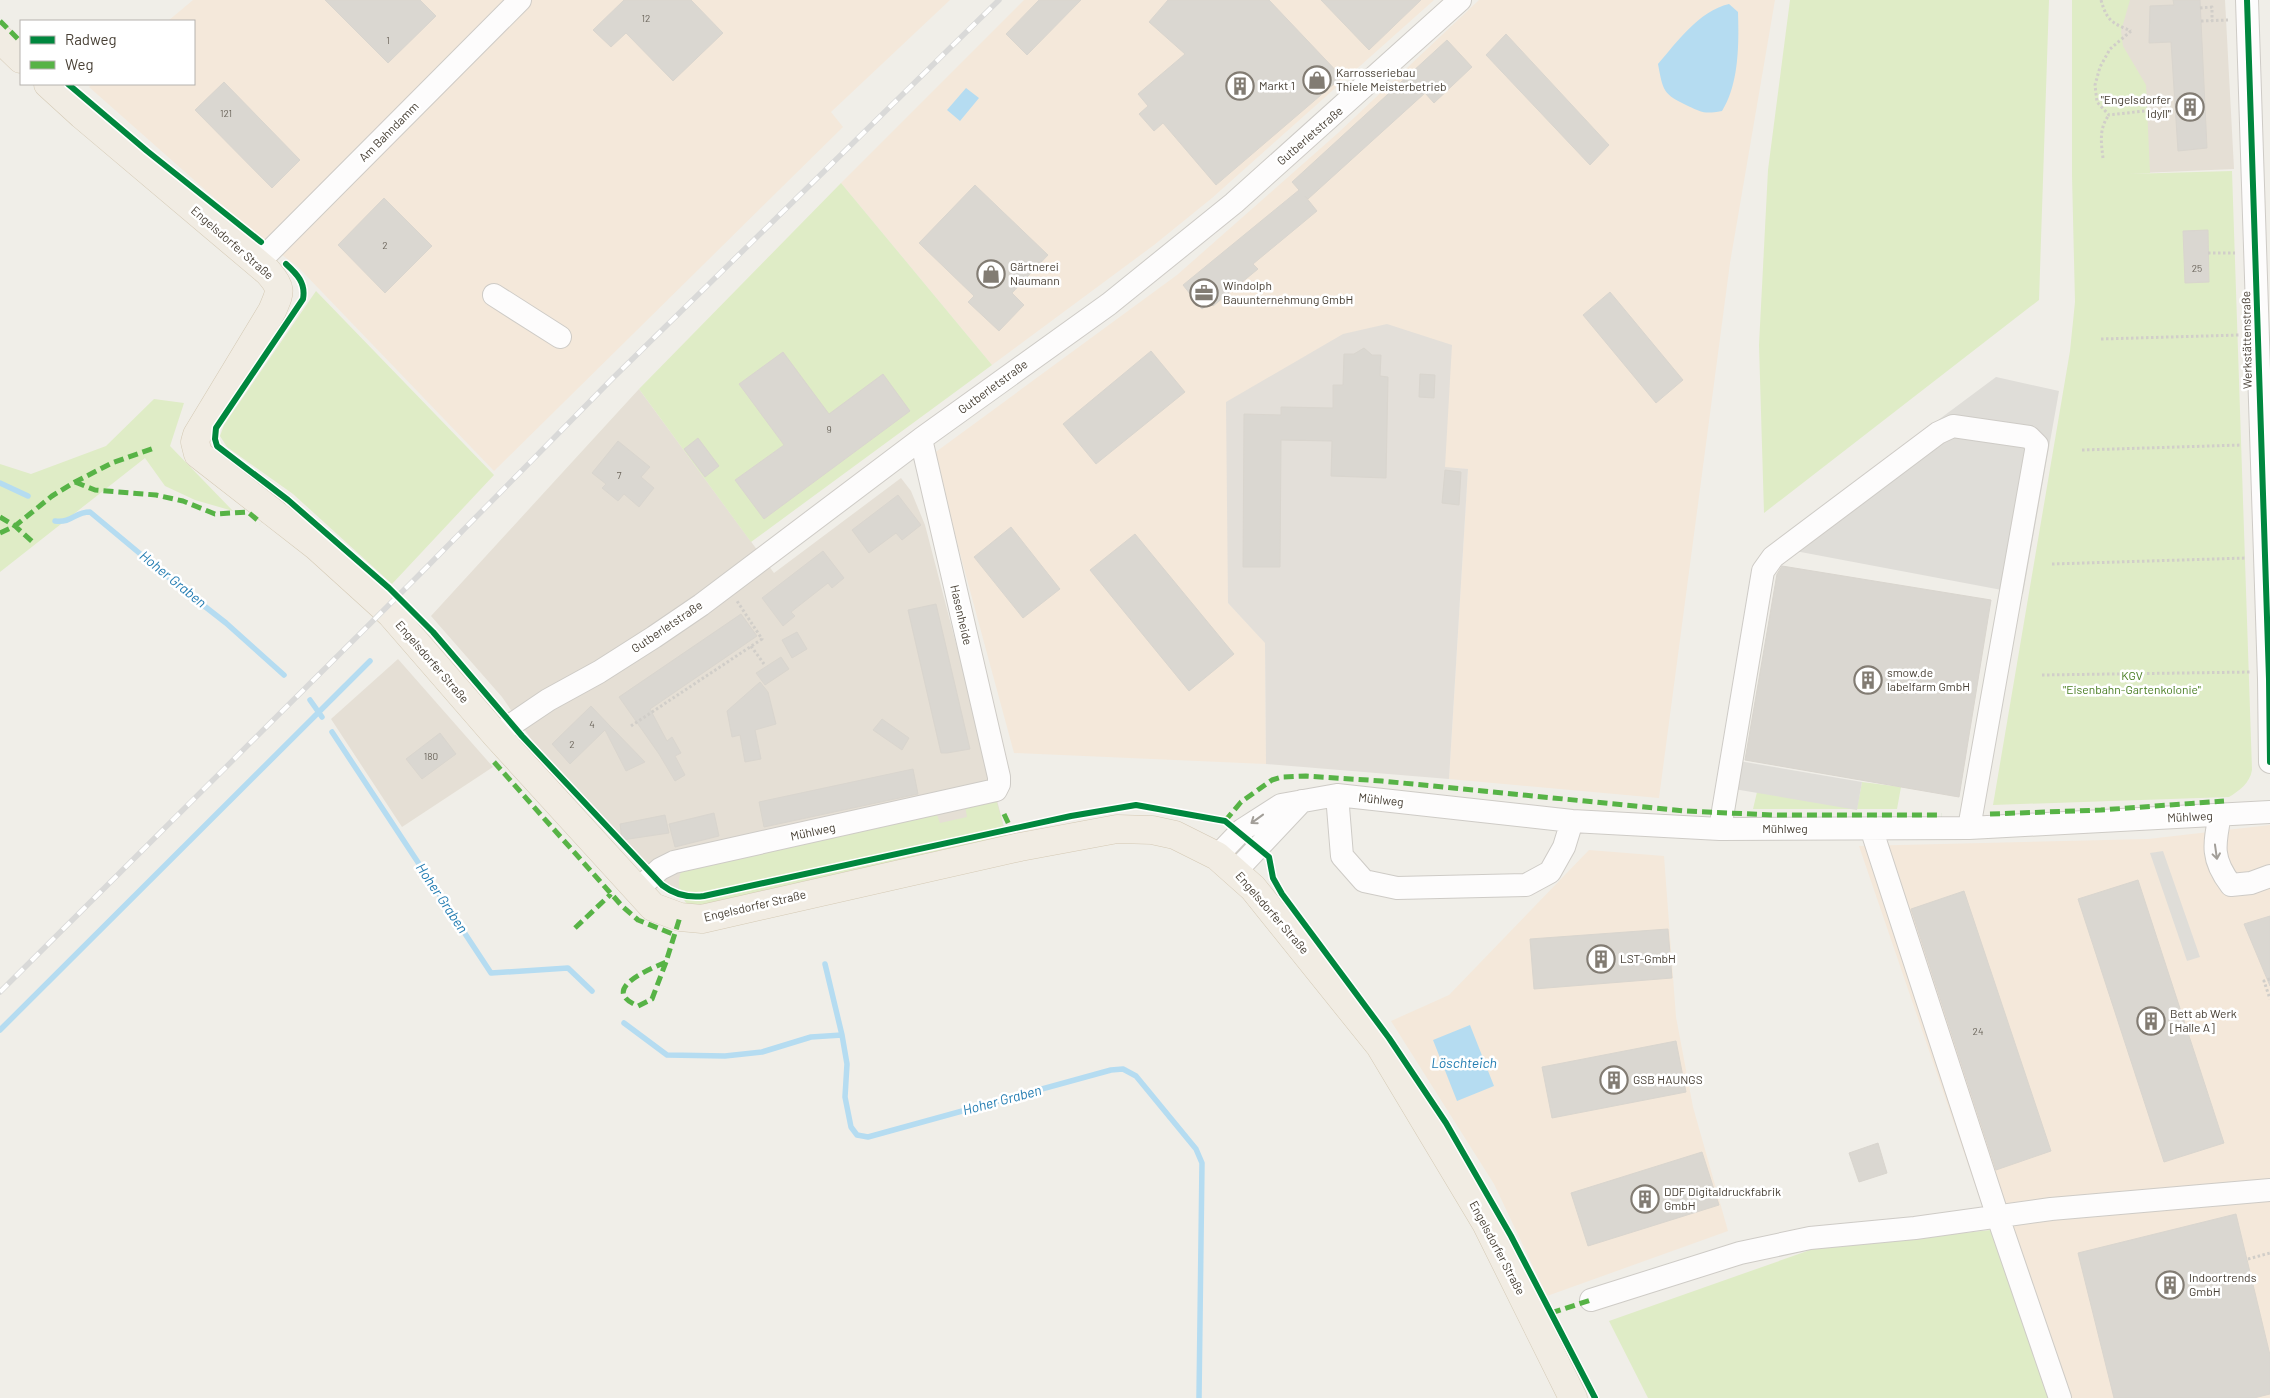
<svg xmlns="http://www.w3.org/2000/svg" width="2270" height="1398" font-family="Barlow,sans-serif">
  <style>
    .residential { fill: #e5dfd5 }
    .commercial { fill: #f4e8da }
    .industrial { fill: #e3dfd9 }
    .green { fill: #dfecc6 }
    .parking { fill: #dfddd8 }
    .water { fill: #b5dcf1 }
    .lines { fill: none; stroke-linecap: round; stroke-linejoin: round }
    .stream { stroke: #b5dcf1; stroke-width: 5.5 }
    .building { fill: #dad7d1; stroke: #d9d5ce }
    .minor-casing { stroke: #cecbc6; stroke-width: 24 }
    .major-casing { stroke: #d4c9b4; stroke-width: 29 }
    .path { stroke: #d1cec9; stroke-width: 3; stroke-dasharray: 2.5 2.5; stroke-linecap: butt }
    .minor { stroke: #fdfcfc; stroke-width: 22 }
    .major { stroke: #f1ece3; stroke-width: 28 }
    .rail-casing { stroke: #d9d9d8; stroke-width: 5.5 }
    .rail { stroke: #fff; stroke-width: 4; stroke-dasharray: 11; stroke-linecap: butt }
    .quiet { stroke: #57b346; stroke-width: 5; stroke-dasharray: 10 5; stroke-linecap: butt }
    .cycleway-casing { stroke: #fff; stroke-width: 9 }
    .cycleway { stroke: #00873e; stroke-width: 6 }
    .oneway { stroke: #a29e98 }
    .labels { text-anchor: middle; stroke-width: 5; stroke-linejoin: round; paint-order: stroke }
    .number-label { font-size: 10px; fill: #6c665c }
    .poi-label { font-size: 12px; fill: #473f34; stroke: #fff; text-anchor: start }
    .street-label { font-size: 12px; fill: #473f34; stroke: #fff }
    .park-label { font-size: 12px; fill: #497d23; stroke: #fff }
    .water-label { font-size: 14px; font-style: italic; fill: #247db2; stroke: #fff }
  </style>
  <rect width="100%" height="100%" fill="#f0eee8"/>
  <path class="residential" d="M 2072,0 L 2225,0 L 2234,169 L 2072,176 Z
    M 639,389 L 774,573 L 901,478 L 911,491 L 925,525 L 1004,827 L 680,890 L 666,883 L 622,840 L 531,739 L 502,697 L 431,616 Z
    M 398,659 L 493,767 L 402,827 L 331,719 Z"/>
  <path class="commercial" d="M 193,0 L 950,0 L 831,112 L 843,127 L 494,471 L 297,266 L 263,241 L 89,87 L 92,84 L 194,84 L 194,21 L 168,21 Z
    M 1024,0 L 1434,0 L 1212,198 L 1154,245 L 992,365 L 841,183 Z
    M 1479,0 L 1775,0 L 1730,263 L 1659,798 L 1449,779 L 1468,469 L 1445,468 L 1228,603 L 1265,642 L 1266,764 L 1014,753 L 933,454 L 1177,275 L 1338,133 Z
    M 2270,825 L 2270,1398 L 2048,1398 L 1859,846 L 2148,839 Z
    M 1589,850 L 1664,856 L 1676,1017 L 1693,1107 L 1728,1231 L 1547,1296 L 1494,1184 L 1391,1021 L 1449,995 Z"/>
  <path class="industrial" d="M 1387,324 L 1452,345 L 1445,467 L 1468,469 L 1449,779 L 1266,764 L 1265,643 L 1228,603 L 1226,402 L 1343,334 Z"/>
  <path class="green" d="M 1790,0 L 2049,0 L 2039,300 L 1764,513 L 1759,345 L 1768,170 Z
    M 2072,0 L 2130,0 L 2121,31 L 2123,46 L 2146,85 L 2150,173 L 2127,174 L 2232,171 L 2252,770 C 2250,783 2239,791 2229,797 L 1993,805 L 2070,351 L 2075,302 L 2072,176 Z
    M 841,183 L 992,365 L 751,542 L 639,389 Z
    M 316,291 L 494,475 L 392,584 L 293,494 L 227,447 L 220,436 L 224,425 Z
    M 154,399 L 184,403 L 170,446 L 233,511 L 195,500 L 165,486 L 145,458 L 0,572 L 0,464 L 31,474 L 106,446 Z
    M 1862,782 L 1901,787 L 1897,809 L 1753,809 L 1757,792 L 1857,808 Z
    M 996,799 L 1007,839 L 703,906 L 688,905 C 679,895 676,882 682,870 L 936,812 L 940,823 L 967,817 L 965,806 Z
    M 1991,1230 L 2048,1398 L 1648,1398 L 1609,1321 L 1813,1249 Z"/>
  <path class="parking" d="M 1996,377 L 2059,391 L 2023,594 L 1769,546 Z
    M 1739,761 L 1862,782 L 1857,810 L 1734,789 Z
    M 2163,851 L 2200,957 L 2187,961 L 2150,853 Z"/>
  <path class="water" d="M 1729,4 L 1738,12 C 1739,44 1739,84 1722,111 C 1705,114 1703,113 1688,106 C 1663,94 1663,91 1658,64 C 1677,42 1699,11 1729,4 Z
    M 966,88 L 979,98 L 960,121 L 947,110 Z
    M 1470,1025 L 1494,1086 L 1457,1101 L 1433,1040 Z"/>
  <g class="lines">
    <path class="stream" d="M 0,483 L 28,496
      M 55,521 C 73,523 74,512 90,512 L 180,587 L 226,623 L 284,675
      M 310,700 L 322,717
      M 332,732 L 491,973 L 568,968 L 592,991
      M 825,964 L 842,1035
      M 624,1023 L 667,1055 L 725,1056 L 762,1052 L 811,1037 L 842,1035 L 847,1064 L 845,1097 L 851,1127 L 857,1135 L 868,1137 L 1111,1070 L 1123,1069 L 1136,1076 L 1196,1149 L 1202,1163 L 1199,1398
      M 0,1030 L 370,661"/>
  </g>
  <path class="building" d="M 325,0 L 420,0 L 436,16 L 388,63 Z
    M 624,0 L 691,0 L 723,33 L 673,81 L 626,33 L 611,47 L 593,30 Z
    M 1039,0 L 1081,0 L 1027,55 L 1006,34 Z
    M 1168,0 L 1269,0 L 1342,77 L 1216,185 L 1163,123 L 1154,131 L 1139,114 L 1148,106 L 1138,94 L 1185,54 L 1149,22 Z
    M 1321,0 L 1421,0 L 1369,50 Z
    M 2173,0 L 2200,0 L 2207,148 L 2178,151 L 2171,42 L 2149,43 L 2150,6 L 2174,5 Z
    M 1506,34 L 1609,145 L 1590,165 L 1486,55 Z
    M 1447,40 L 1472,67 L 1434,103 L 1425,93 L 1308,199 L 1305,196 L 1317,211 L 1253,264 L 1258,269 L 1213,306 L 1210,303 L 1202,309 L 1183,285 L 1299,190 L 1292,182 Z
    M 224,82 L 300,160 L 272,188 L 195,110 Z
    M 975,185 L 1048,255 L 1012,293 L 1024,305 L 999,331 L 968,302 L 974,296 L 919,243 Z
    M 384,198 L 432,246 L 385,293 L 338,245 Z
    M 2208,230 L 2209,282 L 2185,283 L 2183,231 Z
    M 1610,292 L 1683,380 L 1656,403 L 1583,315 Z
    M 1364,348 L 1372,355 L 1381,355 L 1380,376 L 1388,377 L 1386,478 L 1331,476 L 1332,441 L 1281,440 L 1280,567 L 1243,567 L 1244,414 L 1281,415 L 1281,407 L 1333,408 L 1333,385 L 1343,385 L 1344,354 L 1354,354 Z
    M 1151,351 L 1185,392 L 1096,464 L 1063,424 Z
    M 783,352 L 829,414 L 883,374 L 910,411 L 764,519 L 735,480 L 784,445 L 739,384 Z
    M 1420,374 L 1435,375 L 1434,398 L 1419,397 Z
    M 698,438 L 719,466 L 705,477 L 684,449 Z
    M 618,441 L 650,467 L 641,477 L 654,488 L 639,507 L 624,494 L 618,501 L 602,488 L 606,484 L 592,473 Z
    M 1445,470 L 1461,472 L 1459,505 L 1442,503 Z
    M 898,495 L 921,525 L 902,540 L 896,533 L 869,553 L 852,530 Z
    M 1011,527 L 1060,589 L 1023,618 L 974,557 Z
    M 1135,534 L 1234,654 L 1189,691 L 1090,570 Z
    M 823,551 L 844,578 L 832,588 L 828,583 L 791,612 L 795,616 L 783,626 L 762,598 Z
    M 1782,566 L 1991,600 L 1959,797 L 1745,760 L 1777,574 Z
    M 936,604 L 970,749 L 947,753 L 941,753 L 908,610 Z
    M 741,614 L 757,636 L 650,709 L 667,741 L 672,737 L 681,753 L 675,756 L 685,775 L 675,781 L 659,754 L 619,697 Z
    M 797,632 L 807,649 L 792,658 L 782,640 Z
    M 781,657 L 789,669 L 765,685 L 756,673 Z
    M 760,682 L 768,692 L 776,724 L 755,730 L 761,759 L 745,762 L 740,735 L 732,737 L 727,711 Z
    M 591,706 L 610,726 L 645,762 L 626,771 L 605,730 L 570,764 L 552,744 Z
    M 882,719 L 909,738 L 902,750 L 873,730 Z
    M 440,733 L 456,754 L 422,779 L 406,759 Z
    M 913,769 L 918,794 L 764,827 L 759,802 Z
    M 714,813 L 719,836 L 675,847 L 669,824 Z
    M 665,815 L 669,833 L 622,840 L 620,824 Z
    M 2138,880 L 2224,1143 L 2164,1162 L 2078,899 Z
    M 1964,891 L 2051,1151 L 1996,1170 L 1911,909 Z
    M 2270,916 L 2270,986 L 2244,924 Z
    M 1668,929 L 1672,978 L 1534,989 L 1530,939 Z
    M 1676,1041 L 1686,1092 L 1552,1118 L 1542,1067 Z
    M 1878,1143 L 1887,1173 L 1859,1182 L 1849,1153 Z
    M 1702,1152 L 1719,1205 L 1588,1246 L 1571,1193 Z
    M 2236,1214 L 2270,1355 L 2270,1394 L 2254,1398 L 2114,1398 L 2078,1253 Z"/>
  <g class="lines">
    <g class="minor-casing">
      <path id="minor" d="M 2247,0 L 2269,679 L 2270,762
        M 258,263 L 520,0
        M 494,295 L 560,337
        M 496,735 L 548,700 L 599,672 L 654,637 L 701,605 L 921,439 L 1109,304 L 1234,203 L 1460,0
        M 1337,795 L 1342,856 L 1364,881 L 1397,888 L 1526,885 L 1550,872 L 1564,847 L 1572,821
        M 2220,815 C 2214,845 2211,859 2231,885 L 2251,883 L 2270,876
        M 1871,828 L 1998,1217 L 2060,1398
        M 1720,829 L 1763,571 L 1773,557 L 1938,433 L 1953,426 L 2029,437 L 2037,445 L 1969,828
        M 1217,856 L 1242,830 L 1281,805 L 1337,795 L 1572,821 L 1720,829 L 1969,828 L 2270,812
        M 1236,871 L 1302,801
        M 637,890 L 660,869 L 674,862 L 996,790 L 999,784 L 999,777 L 921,439
        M 1591,1300 L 1740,1253 L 1810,1238 L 1915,1228 L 2051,1209 L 2270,1190"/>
    </g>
    <g class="major-casing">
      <path id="major" d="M 0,39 L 21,59
        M 48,84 L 82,115 L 268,272 C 283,289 280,292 272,311 L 197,435 L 195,442 L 198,454 L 316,546 L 391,614 L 496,735 L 653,907 L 680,917 L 702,919 L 1020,847 L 1117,829 L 1152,830 L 1175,835 L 1217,856 L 1253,888 L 1380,1046 L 1486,1223 L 1573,1398"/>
    </g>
    <path class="path" d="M 2101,0 C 2107,21 2112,23 2131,31
      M 2200,8 L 2212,7 L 2212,21
      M 2201,21 L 2228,20
      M 2131,31 L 2110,49 L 2100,67 L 2095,85 L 2097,102 L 2109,115 L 2153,110
      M 2103,158 C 2101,142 2099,128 2109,115
      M 2208,253 L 2235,253
      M 2101,339 L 2239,335
      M 2082,450 L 2241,445
      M 2052,564 L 2246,558
      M 751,646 L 764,664
      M 2042,675 L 2251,672
      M 631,726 L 762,639 L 737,601
      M 2270,979 L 2264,981 L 2270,999
      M 2248,1259 L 2270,1253"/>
    <use href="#minor" class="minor"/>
    <use href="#major" class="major"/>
    <g class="rail-casing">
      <path id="rail" d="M 0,992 L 417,577 L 613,378 L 999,0"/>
    </g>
    <use href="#rail" class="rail"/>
    <path class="quiet" d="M 0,21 L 21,42
      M 75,482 L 95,490 L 156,495 L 183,501 L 215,514 L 248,512 L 261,523
      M 0,517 L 15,526 L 35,544
      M 0,533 L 15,526 L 52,496 L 75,482 L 112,463 L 154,448
      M 494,762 L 622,906 L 638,920 L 675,935
      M 1004,814 L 1011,829
      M 1990,814 L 2101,810 L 2224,801
      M 1225,821 L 1241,802 L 1272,780 L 1282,777 L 1306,776 L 1382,781 L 1685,811 L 1773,815 L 1942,815
      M 575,928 L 611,894
      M 666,962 L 652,999 L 638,1006 C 597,989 653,968 666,962 L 680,917
      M 1551,1313 L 1591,1300"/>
    <g class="cycleway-casing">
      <path id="cycleway" d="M 2247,0 L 2269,679 L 2270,762
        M 68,84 L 147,151 L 261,242
        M 286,264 C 297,274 306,283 303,299 L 216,428 L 215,439 L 217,446 L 288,500 L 389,588 L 433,632 L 522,736 L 662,885 C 675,895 688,898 704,896 L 1071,816 L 1136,805 L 1225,821 L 1269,857 L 1273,878 L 1282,894 L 1389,1038 L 1446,1123 L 1511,1236 L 1595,1398"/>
    </g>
    <use href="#cycleway" class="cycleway"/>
  </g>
  <defs><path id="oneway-shaft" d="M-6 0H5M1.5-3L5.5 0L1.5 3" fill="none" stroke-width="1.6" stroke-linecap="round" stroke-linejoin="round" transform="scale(1.25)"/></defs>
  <g class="oneway">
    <use href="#oneway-shaft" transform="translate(1257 819) rotate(144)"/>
    <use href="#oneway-shaft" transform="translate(2216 852) rotate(82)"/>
  </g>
  <defs>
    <g id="shop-ring" transform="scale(1.4375)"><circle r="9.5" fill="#fff" stroke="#827c73" stroke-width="1.5"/><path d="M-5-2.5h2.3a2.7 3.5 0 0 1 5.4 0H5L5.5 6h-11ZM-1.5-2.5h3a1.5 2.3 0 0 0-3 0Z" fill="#827c73"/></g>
    <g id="building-ring" transform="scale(1.4375)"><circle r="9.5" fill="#fff" stroke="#827c73" stroke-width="1.5"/><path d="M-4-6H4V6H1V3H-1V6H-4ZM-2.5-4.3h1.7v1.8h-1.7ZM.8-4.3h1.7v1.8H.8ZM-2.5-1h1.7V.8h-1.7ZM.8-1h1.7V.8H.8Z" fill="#827c73"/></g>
    <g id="office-ring" transform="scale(1.4375)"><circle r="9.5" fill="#fff" stroke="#827c73" stroke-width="1.5"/><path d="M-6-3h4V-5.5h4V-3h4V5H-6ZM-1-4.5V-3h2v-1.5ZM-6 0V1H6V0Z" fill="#827c73"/></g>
  </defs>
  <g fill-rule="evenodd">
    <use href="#shop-ring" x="1317" y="80"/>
    <use href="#building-ring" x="1240" y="86"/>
    <use href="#building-ring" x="2190" y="107"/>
    <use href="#shop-ring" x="991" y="274"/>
    <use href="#office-ring" x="1204" y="293"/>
    <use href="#building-ring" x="1868" y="680"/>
    <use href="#building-ring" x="1601" y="959"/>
    <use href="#building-ring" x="2151" y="1021"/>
    <use href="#building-ring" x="1614" y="1080"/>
    <use href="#building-ring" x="1645" y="1199"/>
    <use href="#building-ring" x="2170" y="1285"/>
  </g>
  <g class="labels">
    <g class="number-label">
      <text x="646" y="22">12</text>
      <text x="388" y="44">1</text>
      <text x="226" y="117">121</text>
      <text x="385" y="249">2</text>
      <text x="2197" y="272">25</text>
      <text x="829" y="433">9</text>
      <text x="619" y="479">7</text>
      <text x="592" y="728">4</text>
      <text x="572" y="748">2</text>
      <text x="431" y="760">180</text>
      <text x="1978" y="1035">24</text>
    </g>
    <g class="poi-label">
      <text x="1336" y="77">Karrosseriebau<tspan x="1336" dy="14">Thiele Meisterbetrieb</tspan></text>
      <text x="1259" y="90">Markt 1</text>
      <text x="2171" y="104" text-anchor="end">"Engelsdorfer<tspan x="2171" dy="14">Idyll"</tspan></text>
      <text x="1010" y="271">Gärtnerei<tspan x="1010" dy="14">Naumann</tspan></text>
      <text x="1223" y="290">Windolph<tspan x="1223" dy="14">Bauunternehmung GmbH</tspan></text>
      <text x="1887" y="677">smow.de<tspan x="1887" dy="14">labelfarm GmbH</tspan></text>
      <text x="1620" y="963">LST-GmbH</text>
      <text x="2170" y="1018">Bett ab Werk<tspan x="2170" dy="14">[Halle A]</tspan></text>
      <text x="1633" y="1084">GSB HAUNGS</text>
      <text x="1664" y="1196">DDF Digitaldruckfabrik<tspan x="1664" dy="14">GmbH</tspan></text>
      <text x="2189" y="1282">Indoortrends<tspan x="2189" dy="14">GmbH</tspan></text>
    </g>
    <g class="street-label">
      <text transform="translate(389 132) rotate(-45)" y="4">Am Bahndamm</text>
      <text transform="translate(1310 136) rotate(-41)" y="4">Gutberletstraße</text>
      <text transform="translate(232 243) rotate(41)" y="4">Engelsdorfer Straße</text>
      <text transform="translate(2247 340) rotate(-91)" y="4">Werkstättenstraße</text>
      <text transform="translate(993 387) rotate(-36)" y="4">Gutberletstraße</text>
      <text transform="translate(961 615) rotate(77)" y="4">Hasenheide</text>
      <text transform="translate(667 627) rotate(-34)" y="4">Gutberletstraße</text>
      <text transform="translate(432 662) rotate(49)" y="4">Engelsdorfer Straße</text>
      <text transform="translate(1381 800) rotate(6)" y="4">Mühlweg</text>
      <text transform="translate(2190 817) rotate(-3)" y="4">Mühlweg</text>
      <text x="1785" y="833">Mühlweg</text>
      <text transform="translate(813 832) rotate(-12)" y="4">Mühlweg</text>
      <text transform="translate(755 906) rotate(-13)" y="4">Engelsdorfer Straße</text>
      <text transform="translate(1272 913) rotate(49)" y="4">Engelsdorfer Straße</text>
      <text transform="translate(1497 1248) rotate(62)" y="4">Engelsdorfer Straße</text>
    </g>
    <g class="park-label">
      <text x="2132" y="680">KGV<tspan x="2132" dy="14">"Eisenbahn-Gartenkolonie"</tspan></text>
    </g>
    <g class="water-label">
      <text transform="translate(173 579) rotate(39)" y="5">Hoher Graben</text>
      <text transform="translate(442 898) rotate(56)" y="5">Hoher Graben</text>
      <text x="1464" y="1068">Löschteich</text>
      <text transform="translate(1002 1100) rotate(-15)" y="5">Hoher Graben</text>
    </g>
  </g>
  <rect x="20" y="20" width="175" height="65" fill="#ffffff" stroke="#b5b2ae"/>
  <rect x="30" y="36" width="25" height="8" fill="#00873e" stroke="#b5b2ae"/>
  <text x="65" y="45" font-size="15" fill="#473f34">Radweg</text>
  <rect x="30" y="61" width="25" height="8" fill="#57b346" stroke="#b5b2ae"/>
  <text x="65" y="70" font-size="15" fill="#473f34">Weg</text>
</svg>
